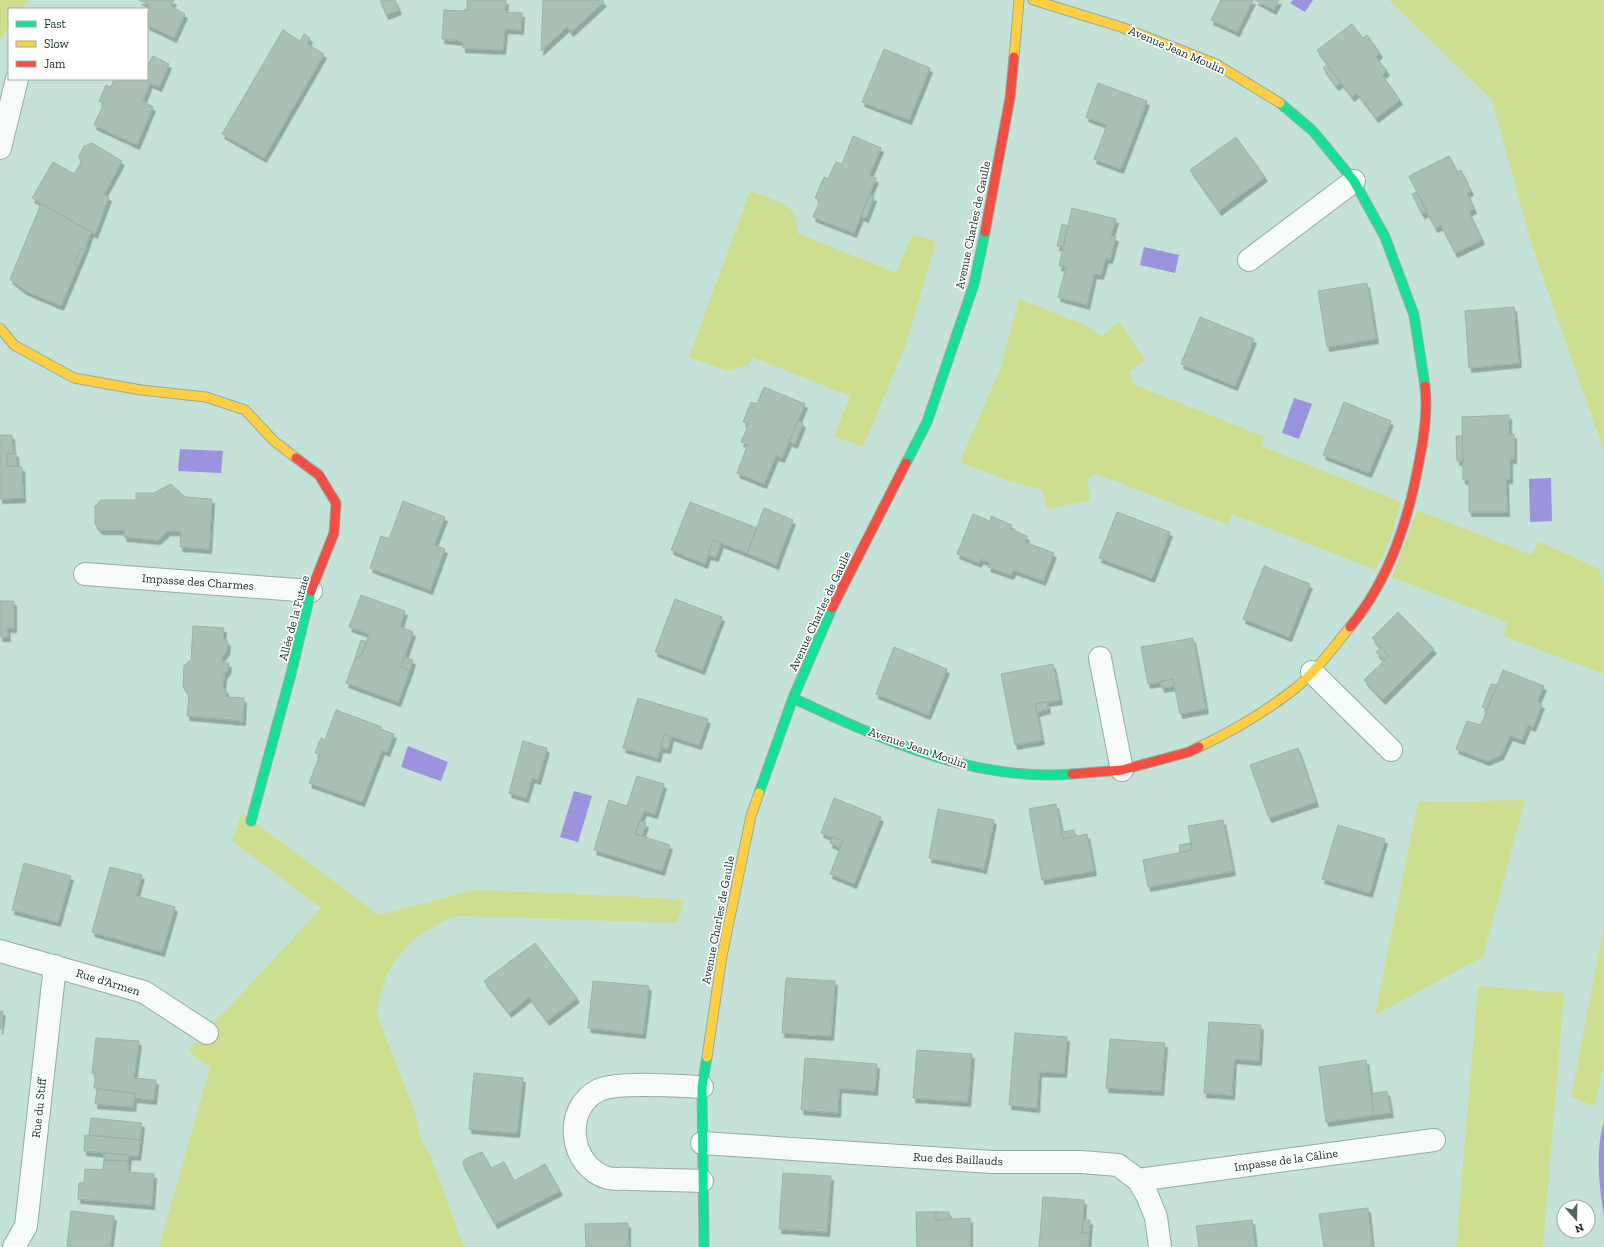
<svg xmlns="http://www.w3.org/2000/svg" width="1604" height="1247" font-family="'Zilla Slab',serif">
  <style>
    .green { fill: #cede8f }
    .water { fill: #9b93dd }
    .building { fill: #abc0b5; stroke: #9db1a7; filter: url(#shadow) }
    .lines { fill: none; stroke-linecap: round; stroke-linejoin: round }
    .street-casing { stroke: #94aaa3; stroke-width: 24 }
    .fast-casing { stroke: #94aaa3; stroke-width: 11 }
    .slow-casing { stroke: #94aaa3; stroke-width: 11 }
    .jam-casing { stroke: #94aaa3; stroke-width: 11 }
    .street { stroke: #f6fbf9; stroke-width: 22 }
    .fast { stroke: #16e098; stroke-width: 9 }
    .slow { stroke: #ffcf43; stroke-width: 9 }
    .jam { stroke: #f24e42; stroke-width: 9 }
    .labels { text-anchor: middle; stroke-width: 3.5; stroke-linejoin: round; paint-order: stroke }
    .street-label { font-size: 12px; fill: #122821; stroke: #fff }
  </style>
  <defs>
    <filter id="shadow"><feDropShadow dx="2.5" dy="4.5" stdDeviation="0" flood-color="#0004"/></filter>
  </defs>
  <rect width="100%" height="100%" fill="#c5e2d8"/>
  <path class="green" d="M 0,0 L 29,0 L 22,9 L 9,9 L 9,27 L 0,40 Z
    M 1389,0 L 1604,0 L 1604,451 L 1531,243 L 1492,100 Z
    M 750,191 C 772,200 802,203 797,233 L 896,273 L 913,234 L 936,242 L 905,347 L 863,447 L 834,436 L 850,396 L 752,357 L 749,365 L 727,371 L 689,357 Z
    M 1019,299 L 1083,324 L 1102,336 L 1119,322 L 1145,360 L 1129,372 L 1133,384 L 1265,437 L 1261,446 L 1401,502 L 1390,540 L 1376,570 L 1232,514 L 1228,525 L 1097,474 L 1087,480 L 1090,500 L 1047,509 L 1042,490 L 1006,480 L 960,462 L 1000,369 Z
    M 1417,510 L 1532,555 L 1538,541 L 1599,569 L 1604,588 L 1604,674 L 1503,636 L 1507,622 L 1392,577 Z
    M 1525,800 L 1483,957 L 1375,1015 L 1418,802 Z
    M 242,813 L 379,915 L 475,890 L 645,897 L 684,900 L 677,923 L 459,916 L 446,920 L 421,934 L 408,945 L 394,962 L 386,976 L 376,1012 L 415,1113 L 421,1140 L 430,1154 L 464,1247 L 159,1247 L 210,1068 L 188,1051 L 321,908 L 232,841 Z
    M 1604,926 L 1604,1064 L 1595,1106 L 1571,1097 Z
    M 1478,986 L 1564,993 L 1543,1247 L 1456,1247 Z"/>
  <path class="water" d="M 1293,0 L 1313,0 L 1305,12 L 1290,3 Z
    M 1144,247 L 1179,255 L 1175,273 L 1140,265 Z
    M 1294,398 L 1312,404 L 1299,439 L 1282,433 Z
    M 180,449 L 223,451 L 221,473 L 178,471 Z
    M 1551,478 L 1552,521 L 1530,522 L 1529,479 Z
    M 408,746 L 448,762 L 441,781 L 401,767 Z
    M 574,791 L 592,796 L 578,842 L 560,837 Z
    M 1604,1121 L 1604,1217 C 1599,1186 1595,1152 1604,1121 Z"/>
  <path class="building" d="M 139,0 L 174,0 L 171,6 L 185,14 L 174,38 L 147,25 L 147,17 L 150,10 L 148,4 Z
    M 380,0 L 395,0 L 399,10 L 386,15 Z
    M 467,0 L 506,0 L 505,12 L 522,13 L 521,30 L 505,29 L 503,50 L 463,48 L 463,41 L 442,39 L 444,10 L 465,11 L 465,9 L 467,10 Z
    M 543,0 L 602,0 L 604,2 L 571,32 L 567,27 L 541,51 Z
    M 1221,0 L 1253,0 L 1237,32 L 1211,20 Z
    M 1255,0 L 1279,0 L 1274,10 Z
    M 1352,24 L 1363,38 L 1367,35 L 1380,53 L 1376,57 L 1387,71 L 1382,75 L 1400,100 L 1376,118 L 1357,93 L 1352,97 L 1317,50 Z
    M 283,30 L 300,41 L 304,34 L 310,38 L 307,44 L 324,54 L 264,158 L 222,134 Z
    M 884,49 L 930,68 L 909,120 L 862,102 Z
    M 153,56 L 169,64 L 159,87 L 150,83 L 143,101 L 153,107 L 137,145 L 94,125 L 104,103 L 99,101 L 106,85 L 111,87 L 114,79 L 147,79 L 147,67 Z
    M 1327,65 L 1341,83 L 1336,86 L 1323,68 Z
    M 1098,83 L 1147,101 L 1121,169 L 1094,159 L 1107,125 L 1086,117 Z
    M 853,136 L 881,148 L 869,176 L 876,178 L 854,233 L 813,217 L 820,200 L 815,198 L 824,177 L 828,179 L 836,162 L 842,164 Z
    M 1236,137 L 1265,177 L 1219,211 L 1190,170 Z
    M 92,143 L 122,161 L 104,194 L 109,197 L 95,234 L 32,198 L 53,162 L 74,174 L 81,163 L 79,156 L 84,146 Z
    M 1449,156 L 1457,172 L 1461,170 L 1471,191 L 1467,193 L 1474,209 L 1469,212 L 1482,240 L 1455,253 L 1441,225 L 1435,228 L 1409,176 Z
    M 1417,192 L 1427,212 L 1422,214 L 1412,194 Z
    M 869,195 L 874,197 L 866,218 L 861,216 Z
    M 41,204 L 91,232 L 85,249 L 81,248 L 74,264 L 78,266 L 61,306 L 24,290 L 10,279 Z
    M 1072,208 L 1116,219 L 1111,236 L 1116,237 L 1110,259 L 1106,258 L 1101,275 L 1094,274 L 1087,305 L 1058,297 L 1066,267 L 1059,266 Z
    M 1062,224 L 1068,226 L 1063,247 L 1057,246 Z
    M 81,248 L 85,249 L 78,266 L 74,264 Z
    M 1367,283 L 1376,339 L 1327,347 L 1318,291 Z
    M 1514,307 L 1519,363 L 1469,368 L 1465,311 Z
    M 1200,317 L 1254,339 L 1235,386 L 1181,364 Z
    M 764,387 L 805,404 L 782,458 L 776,456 L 764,484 L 737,473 L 748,444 L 741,442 L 749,424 L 743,422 L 751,402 L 757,404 Z
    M 1344,402 L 1391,421 L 1369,473 L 1323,455 Z
    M 1509,415 L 1509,435 L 1514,434 L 1514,459 L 1510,459 L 1510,479 L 1506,479 L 1507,512 L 1469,512 L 1469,480 L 1463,480 L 1462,417 Z
    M 798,420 L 803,423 L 795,444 L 789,441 Z
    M 0,435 L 12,435 L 13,453 L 7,454 L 7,466 L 22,467 L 23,498 L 0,499 Z
    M 1456,436 L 1462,436 L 1463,461 L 1457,461 Z
    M 16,453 L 17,466 L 7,466 L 7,454 Z
    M 171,484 L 185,497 L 212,499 L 209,549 L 180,547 L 181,531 L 168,531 L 158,540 L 124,537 L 125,530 L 100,530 L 95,524 L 95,506 L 101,500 L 136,500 L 136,493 L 154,493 Z
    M 403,501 L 445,517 L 434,545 L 445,549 L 430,590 L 370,568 L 381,536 L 389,539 Z
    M 690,502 L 757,528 L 747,553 L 713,540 L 705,564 L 671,550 Z
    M 764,508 L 793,520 L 776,565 L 747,553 Z
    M 1117,512 L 1170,532 L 1152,578 L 1099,558 Z
    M 973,514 L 990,521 L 991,516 L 1012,525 L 1010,529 L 1027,536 L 1025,542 L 1054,553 L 1043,581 L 1014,570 L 1011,575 L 988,567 L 990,563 L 981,559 L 979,563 L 957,554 Z
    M 713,540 L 721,543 L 716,557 L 708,555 Z
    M 1264,566 L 1310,584 L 1289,637 L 1243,619 Z
    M 361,595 L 405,611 L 400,627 L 413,632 L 401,667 L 410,670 L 398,702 L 346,683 L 354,661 L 362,654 L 369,634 L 349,627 Z
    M 675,599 L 722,617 L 702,670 L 655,652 Z
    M 0,601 L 14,601 L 14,628 L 7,628 L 8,637 L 0,637 Z
    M 1398,612 L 1434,649 L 1383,700 L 1364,680 L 1389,656 L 1372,638 Z
    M 193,626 L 224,628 L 223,637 L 228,642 L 227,651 L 222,657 L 222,662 L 229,663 L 228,670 L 224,675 L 223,687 L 227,692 L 226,697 L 244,698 L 243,721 L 187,716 L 189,695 L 183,687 L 184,666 L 191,660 Z
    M 1193,638 L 1206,709 L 1180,714 L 1173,679 L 1148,684 L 1141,647 Z
    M 361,640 L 367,642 L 362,654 L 354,661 Z
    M 894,647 L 947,669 L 928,715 L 876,694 Z
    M 1381,647 L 1389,656 L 1384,661 L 1376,652 Z
    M 404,657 L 413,660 L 410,670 L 401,667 Z
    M 1053,664 L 1060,700 L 1035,704 L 1042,740 L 1015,745 L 1001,674 Z
    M 1503,670 L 1544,686 L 1537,702 L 1542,704 L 1533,727 L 1528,725 L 1522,740 L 1510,736 L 1501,755 L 1487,761 L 1456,749 L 1467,721 L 1481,725 Z
    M 1173,679 L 1174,686 L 1162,688 L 1160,681 Z
    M 1491,684 L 1497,685 L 1487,709 L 1482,707 Z
    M 638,698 L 708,719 L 699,745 L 664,734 L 658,758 L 623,748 Z
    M 1047,702 L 1048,709 L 1037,712 L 1035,704 Z
    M 336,710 L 382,727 L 381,729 L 394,734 L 387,752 L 382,750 L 362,802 L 309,783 L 320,755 L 315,753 L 321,738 L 325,740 Z
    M 664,734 L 671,737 L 668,749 L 661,748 Z
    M 523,741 L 547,748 L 538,780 L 532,778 L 526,798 L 509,793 Z
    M 1298,748 L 1316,802 L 1269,818 L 1250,765 Z
    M 637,776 L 664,784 L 655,814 L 644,811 L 635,834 L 670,845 L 662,871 L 594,850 L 609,800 L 627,806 Z
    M 834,798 L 881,817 L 854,884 L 830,874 L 843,841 L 821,833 Z
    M 1056,804 L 1063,839 L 1087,834 L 1094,871 L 1042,880 L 1029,809 Z
    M 938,809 L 994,820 L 984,869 L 929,858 Z
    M 1223,820 L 1233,871 L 1148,887 L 1143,860 L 1192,850 L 1188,826 Z
    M 640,821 L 646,823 L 642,836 L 635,834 Z
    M 1338,825 L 1385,839 L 1370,893 L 1322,879 Z
    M 1074,830 L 1075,836 L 1063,839 L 1061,832 Z
    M 832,837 L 843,841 L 840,848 L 830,843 Z
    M 1191,843 L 1192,850 L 1180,853 L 1179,845 Z
    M 24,863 L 71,876 L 58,922 L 12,910 Z
    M 110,867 L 142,875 L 136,896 L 175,907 L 162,952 L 92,932 Z
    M 535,943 L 577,998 L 547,1021 L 529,997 L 509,1013 L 484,981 Z
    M 786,978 L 835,981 L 831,1036 L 782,1033 Z
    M 593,981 L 649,986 L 643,1034 L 588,1028 Z
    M 0,1011 L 3,1011 L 0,1030 Z
    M 1209,1022 L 1261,1025 L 1259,1061 L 1234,1059 L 1232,1095 L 1204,1093 Z
    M 1015,1033 L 1067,1037 L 1064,1073 L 1039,1072 L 1037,1108 L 1009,1105 Z
    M 96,1038 L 139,1041 L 134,1078 L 156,1080 L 154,1100 L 135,1098 L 135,1093 L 94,1088 L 96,1074 L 92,1073 Z
    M 1110,1039 L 1165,1043 L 1161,1091 L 1106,1088 Z
    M 917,1050 L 972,1054 L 968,1102 L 913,1098 Z
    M 805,1058 L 877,1064 L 875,1091 L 839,1088 L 838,1113 L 801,1110 Z
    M 1366,1060 L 1374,1115 L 1326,1122 L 1319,1067 Z
    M 474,1073 L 523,1078 L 517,1133 L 469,1129 Z
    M 97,1089 L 135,1093 L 133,1107 L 95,1104 Z
    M 1387,1091 L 1391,1113 L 1374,1115 L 1371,1094 Z
    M 91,1118 L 142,1123 L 140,1140 L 89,1135 Z
    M 85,1135 L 140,1140 L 138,1156 L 84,1151 Z
    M 482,1152 L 491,1168 L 504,1162 L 514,1181 L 545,1164 L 560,1191 L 495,1224 L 464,1167 L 463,1162 L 465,1159 Z
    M 104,1153 L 129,1155 L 128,1161 L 104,1160 Z
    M 104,1160 L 128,1161 L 128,1172 L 154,1174 L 152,1205 L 78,1199 L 79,1183 L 84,1183 L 85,1169 L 103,1170 Z
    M 783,1173 L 831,1176 L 827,1232 L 779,1229 Z
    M 1043,1197 L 1084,1200 L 1082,1233 L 1089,1233 L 1088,1247 L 1039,1247 Z
    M 1368,1208 L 1372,1247 L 1324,1247 L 1319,1214 Z
    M 71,1211 L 114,1216 L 110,1247 L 67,1247 Z
    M 916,1212 L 936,1212 L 936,1220 L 970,1218 L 970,1247 L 917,1247 Z
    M 936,1212 L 949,1212 L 950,1219 L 936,1220 Z
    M 1083,1220 L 1090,1220 L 1089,1233 L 1082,1233 Z
    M 1252,1220 L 1255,1247 L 1199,1247 L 1196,1226 Z
    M 628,1223 L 628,1247 L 586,1247 L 585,1224 Z"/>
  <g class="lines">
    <g class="street-casing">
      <path id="street" d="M 0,148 L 17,79
        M 1249,260 L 1354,181
        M 85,574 L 311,591
        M 1100,658 L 1122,770
        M 1312,672 L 1391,750
        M 0,951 L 144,992 L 207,1033
        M 702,1087 C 679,1086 619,1081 599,1090 C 562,1108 569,1167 608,1178 C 615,1180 625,1178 632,1179 C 655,1180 679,1180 702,1181
        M 702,1143 L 992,1162 L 1081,1162 L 1118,1165 L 1138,1180 L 1147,1195 L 1156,1217 L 1160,1247
        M 1138,1180 L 1434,1140
        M 14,1247 L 26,1226 L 55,966"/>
    </g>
    <g class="fast-casing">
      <path id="fast" d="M 1280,103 L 1313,131 L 1354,181 L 1385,237 L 1414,315 L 1425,386
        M 906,463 L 927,422 L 974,284 L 985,232
        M 793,698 C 880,739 974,782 1072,774
        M 759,793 L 793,698 L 832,608
        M 251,821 L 291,674 L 311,591
        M 704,1247 L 702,1087 L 707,1057"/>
    </g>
    <g class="slow-casing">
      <path id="slow" d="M 1033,0 L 1121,27 L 1216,64 L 1280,103
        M 1014,57 L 1019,0
        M 0,328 L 14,345 L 74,378 L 141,390 L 206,397 L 245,410 L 274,441 L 296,458
        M 1199,747 C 1231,732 1263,713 1292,691 C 1314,674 1332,649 1350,627
        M 707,1057 L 722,956 L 751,816 L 759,793"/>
    </g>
    <g class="jam-casing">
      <path id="jam" d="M 985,232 L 1010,98 L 1014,57
        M 296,458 L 319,475 L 336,503 L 334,533 L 311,591
        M 832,608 L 906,463
        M 1350,627 C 1389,580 1408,522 1419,462 C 1424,438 1428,411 1425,386
        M 1072,774 L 1122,770 L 1189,752 L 1199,747"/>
    </g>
    <use href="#street" class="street"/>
    <use href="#fast" class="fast"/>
    <use href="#slow" class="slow"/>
    <use href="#jam" class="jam"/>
  </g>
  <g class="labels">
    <g class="street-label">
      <text transform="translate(1177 50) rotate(23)" y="4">Avenue Jean Moulin</text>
      <text transform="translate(973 225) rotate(-78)" y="4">Avenue Charles de Gaulle</text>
      <text transform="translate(198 582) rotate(4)" y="4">Impasse des Charmes</text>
      <text transform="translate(820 611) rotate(-65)" y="4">Avenue Charles de Gaulle</text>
      <text transform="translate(294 618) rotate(-75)" y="4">Allée de la Futaie</text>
      <text transform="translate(918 748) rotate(19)" y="4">Avenue Jean Moulin</text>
      <text transform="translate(718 920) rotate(-79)" y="4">Avenue Charles de Gaulle</text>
      <text transform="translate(108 982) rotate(17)" y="4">Rue d'Armen</text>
      <text transform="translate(39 1108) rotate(-84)" y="4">Rue du Stiff</text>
      <text transform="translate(958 1159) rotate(3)" y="4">Rue des Baillauds</text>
      <text transform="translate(1286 1160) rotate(-8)" y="4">Impasse de la Câline</text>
    </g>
  </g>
  <rect x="8" y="8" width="140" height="72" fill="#ffffff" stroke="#a0a9a6"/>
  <rect x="16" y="21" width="20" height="6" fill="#16e098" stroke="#a0a9a6"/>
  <text x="44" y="28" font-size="12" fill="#122821">Fast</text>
  <rect x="16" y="41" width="20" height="6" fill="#ffcf43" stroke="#a0a9a6"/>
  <text x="44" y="48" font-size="12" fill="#122821">Slow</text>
  <rect x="16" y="61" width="20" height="6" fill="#f24e42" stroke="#a0a9a6"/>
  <text x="44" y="68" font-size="12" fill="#122821">Jam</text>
  <g transform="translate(1576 1219) rotate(160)"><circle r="19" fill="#ffffff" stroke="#a0a9a6"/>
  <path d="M0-3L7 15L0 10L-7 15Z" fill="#516961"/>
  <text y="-6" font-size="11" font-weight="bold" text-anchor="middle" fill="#122821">N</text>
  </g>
</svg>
